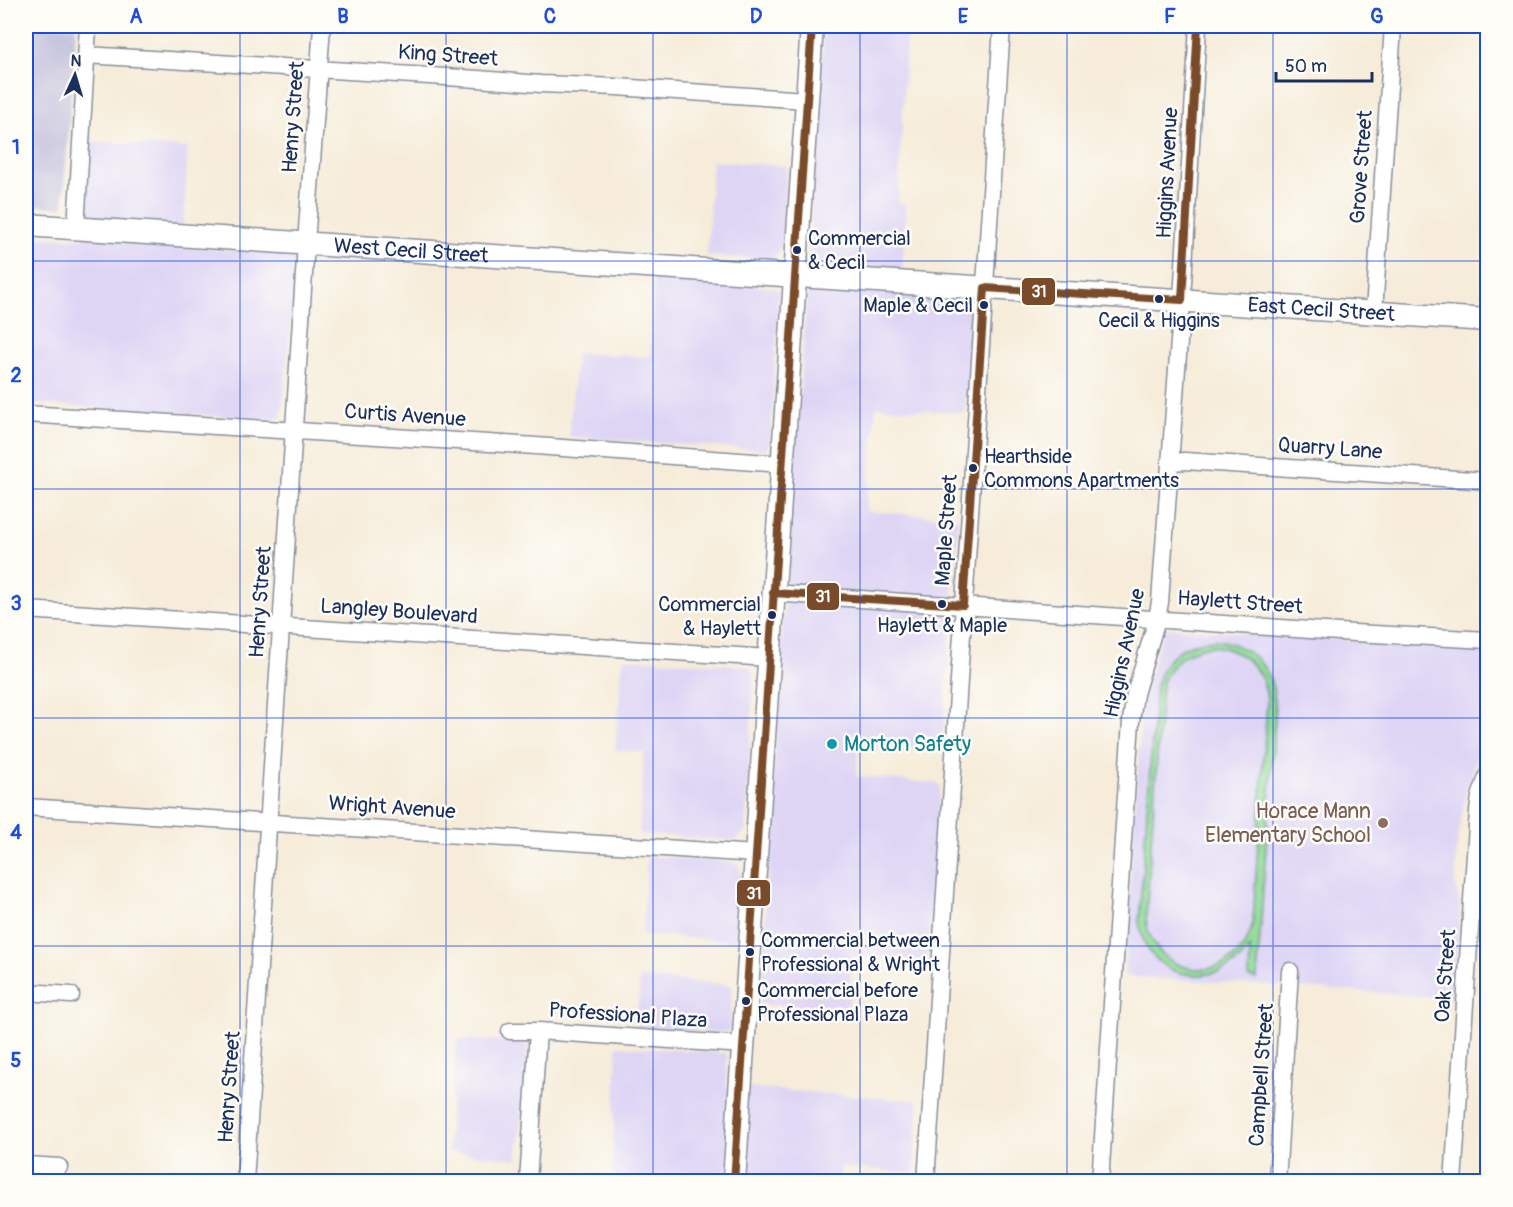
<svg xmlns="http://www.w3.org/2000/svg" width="1513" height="1207" font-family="Pangolin,sans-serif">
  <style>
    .built { fill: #ded5f5 }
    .industrial { fill: #c3c1db }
    .green { fill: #8fd996; stroke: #55847a; stroke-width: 1.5; fill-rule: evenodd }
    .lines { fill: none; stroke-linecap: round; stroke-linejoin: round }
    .minor-casing { stroke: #888e9c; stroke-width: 19 }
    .major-casing { stroke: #888e9c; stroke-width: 25 }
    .minor { stroke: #fff; stroke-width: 16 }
    .major { stroke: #fff; stroke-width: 22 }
    .bus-1-casing { stroke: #fdfcf7; stroke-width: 12 }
    .bus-1 { stroke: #7a4b2a; stroke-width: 8 }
    .grid { fill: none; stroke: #1d4ed8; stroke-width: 1.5; stroke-opacity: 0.55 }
    .bus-dot { fill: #1b2f5e; stroke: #fdfcf7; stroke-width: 2 }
    .culture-dot { fill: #0f9aa8; stroke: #fdfcf7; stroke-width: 2 }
    .education-dot { fill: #8d6e63; stroke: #fdfcf7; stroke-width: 2 }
    .labels { text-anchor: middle; stroke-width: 5; stroke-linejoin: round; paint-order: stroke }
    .bus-label { font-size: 20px; fill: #1b2f5e; stroke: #fdfcf7; text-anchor: start }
    .street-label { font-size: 21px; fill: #1b2f5e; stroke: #fdfcf7 }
    .culture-label { font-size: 21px; fill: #0d838f; stroke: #fdfcf7; text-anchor: start }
    .education-label { font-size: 21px; fill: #785e54; stroke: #fdfcf7; text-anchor: end }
    .line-badge { stroke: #fdfcf7; stroke-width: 2 }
    .badge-label { font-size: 16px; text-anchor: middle; font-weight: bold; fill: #fff }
    .neatline { fill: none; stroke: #1d4ed8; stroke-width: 2 }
    .grid-label { font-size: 20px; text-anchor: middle; font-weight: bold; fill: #1d4ed8 }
  </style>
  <rect width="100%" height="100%" fill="#fdfcf7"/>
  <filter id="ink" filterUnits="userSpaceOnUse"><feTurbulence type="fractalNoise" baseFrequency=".0167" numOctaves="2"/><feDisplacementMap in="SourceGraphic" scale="12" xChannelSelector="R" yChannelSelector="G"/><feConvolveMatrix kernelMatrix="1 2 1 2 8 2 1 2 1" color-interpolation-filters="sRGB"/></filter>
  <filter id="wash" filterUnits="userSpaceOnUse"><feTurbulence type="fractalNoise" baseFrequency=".008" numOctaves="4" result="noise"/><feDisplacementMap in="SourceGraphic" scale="24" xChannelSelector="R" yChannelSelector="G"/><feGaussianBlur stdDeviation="1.35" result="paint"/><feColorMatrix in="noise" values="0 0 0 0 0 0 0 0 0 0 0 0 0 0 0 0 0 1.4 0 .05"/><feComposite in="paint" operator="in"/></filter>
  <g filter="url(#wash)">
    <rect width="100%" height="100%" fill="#f6ecd9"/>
    <path class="built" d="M 824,26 L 907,26 L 898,203 L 906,205 L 902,272 L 818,266 L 811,262 L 809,257 Z
      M 89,141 L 188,148 L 182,247 L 289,255 L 296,262 L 282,417 L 275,420 L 26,403 L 26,271 L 27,245 L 35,237 L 84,238 Z
      M 712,161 L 787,166 L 782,244 L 777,254 L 773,258 L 770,259 L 707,256 Z
      M 654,278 L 771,287 L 776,288 L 779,291 L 770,444 L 768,448 L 765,450 L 569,437 L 576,353 L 650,357 Z
      M 815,288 L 964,297 L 969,298 L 974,304 L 965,413 L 876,407 L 866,511 L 958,518 L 942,750 L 859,744 L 856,776 L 940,784 L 927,962 L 852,957 L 849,1010 L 760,1004 L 780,670 L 807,294 L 810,289 Z
      M 1169,628 L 1487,650 L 1487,738 L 1484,740 L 1466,790 L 1458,837 L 1455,881 L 1460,906 L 1453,998 L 1124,976 L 1142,704 L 1147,683 L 1163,632 Z
      M 623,658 L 744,666 L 749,668 L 752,672 L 754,676 L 745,831 L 740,837 L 735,840 L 724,840 L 639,834 L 644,752 L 615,750 Z
      M 647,856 L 731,862 L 737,864 L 741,872 L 736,941 L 642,935 Z
      M 640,978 L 732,985 L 730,1028 L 728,1031 L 721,1033 L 636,1027 Z
      M 457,1039 L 529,1041 L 517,1159 L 447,1152 Z
      M 617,1046 L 726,1053 L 727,1056 L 726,1087 L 755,1088 L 919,1101 L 914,1173 L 841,1167 L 839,1181 L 612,1182 Z"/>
    <path class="industrial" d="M 26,26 L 76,26 L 63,208 L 26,205 Z"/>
    <path class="green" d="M 1215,640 C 1243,643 1267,660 1273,689 C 1275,698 1275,708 1275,718 L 1257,979 L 1249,978 L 1250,948 C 1224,985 1164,985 1144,942 C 1142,936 1141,929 1139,923 L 1156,685 C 1165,655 1183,642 1215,640 ZM 1210,646 C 1241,648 1265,668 1267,701 L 1253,921 C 1251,930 1249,940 1243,947 C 1217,983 1160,973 1148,930 C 1145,921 1146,912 1147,903 L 1162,684 C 1171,662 1186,650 1210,646 Z"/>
  </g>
  <g filter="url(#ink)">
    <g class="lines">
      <g class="minor-casing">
        <path id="minor" d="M 86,55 L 478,79 L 541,84 L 617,87 L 806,100
          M 76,228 L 88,26
          M 1374,312 L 1393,26
          M 26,414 L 536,446 L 782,464
          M 1170,462 L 1185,461 L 1488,481
          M 773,593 L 1354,633 L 1488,640
          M 26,610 L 769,658
          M 26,807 L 756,854
          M 26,992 L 71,995
          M 510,1031 L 538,1031 L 744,1045
          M 26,1165 L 59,1167
          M 245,1182 L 306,243 L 322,26
          M 528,1182 L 538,1031
          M 926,1182 L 1002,26
          M 1100,1182 L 1131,721 L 1135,694 L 1157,619 L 1160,602 L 1182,300 L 1198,26
          M 1277,1182 L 1290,971
          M 1453,1182 L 1478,811 L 1480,797 L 1488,774"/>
      </g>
      <g class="major-casing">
        <g id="major">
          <path id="s1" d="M 26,225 L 706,270 L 1488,320"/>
          <path d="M 734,1182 L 812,26"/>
        </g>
      </g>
      <use href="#minor" class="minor"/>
      <use href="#major" class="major"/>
      <g class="bus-1-casing">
        <path id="bus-1" d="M 985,288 L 1182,300
          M 1182,300 L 1198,26
          M 773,593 L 963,605
          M 963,605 L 985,288
          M 734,1182 L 812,26"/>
      </g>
      <use href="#bus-1" class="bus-1"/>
    </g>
  </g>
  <path class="grid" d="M 240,26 L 240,1182M 446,26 L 446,1182M 653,26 L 653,1182M 860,26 L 860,1182M 1067,26 L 1067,1182M 1273,26 L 1273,1182M 26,261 L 1488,261M 26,489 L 1488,489M 26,718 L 1488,718M 26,946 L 1488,946"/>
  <g class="bus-dot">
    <circle cx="797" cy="250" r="5"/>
    <circle cx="1159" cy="299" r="5"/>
    <circle cx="984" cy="305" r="5"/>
    <circle cx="973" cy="468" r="5"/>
    <circle cx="942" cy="604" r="5"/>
    <circle cx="772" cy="615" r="5"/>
    <circle cx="750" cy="952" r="5"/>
    <circle cx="746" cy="1001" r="5"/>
  </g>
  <circle class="culture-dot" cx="832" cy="744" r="6"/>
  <circle class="education-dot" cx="1383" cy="823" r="6"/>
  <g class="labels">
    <g class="bus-label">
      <text x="808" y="245">Commercial<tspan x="808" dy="24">&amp; Cecil</tspan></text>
      <text x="973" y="312" text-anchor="end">Maple &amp; Cecil</text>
      <text x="1159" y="327" text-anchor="middle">Cecil &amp; Higgins</text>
      <text x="984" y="463">Hearthside<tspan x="984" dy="24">Commons Apartments</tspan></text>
      <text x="761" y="611" text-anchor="end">Commercial<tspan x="761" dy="24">&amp; Haylett</tspan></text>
      <text x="942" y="632" text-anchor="middle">Haylett &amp; Maple</text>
      <text x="761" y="947">Commercial between<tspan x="761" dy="24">Professional &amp; Wright</tspan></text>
      <text x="757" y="997">Commercial before<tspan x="757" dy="24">Professional Plaza</tspan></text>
    </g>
    <g class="street-label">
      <text transform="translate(448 55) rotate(4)" y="7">King Street</text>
      <text transform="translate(293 117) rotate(-86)" y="7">Henry Street</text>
      <text transform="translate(1361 167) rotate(-86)" y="7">Grove Street</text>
      <text transform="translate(1167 173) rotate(-87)" y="7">Higgins Avenue</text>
      <text dy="7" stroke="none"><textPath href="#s1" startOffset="386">West Cecil Street</textPath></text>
      <text dy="7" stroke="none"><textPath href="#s1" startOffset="1298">East Cecil Street</textPath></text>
      <text transform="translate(405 415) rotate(4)" y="7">Curtis Avenue</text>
      <text transform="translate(1330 448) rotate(4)" y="7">Quarry Lane</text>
      <text transform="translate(946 530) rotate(-86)" y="7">Maple Street</text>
      <text transform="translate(260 602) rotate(-86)" y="7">Henry Street</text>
      <text transform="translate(1240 602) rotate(4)" y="7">Haylett Street</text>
      <text transform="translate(399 611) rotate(4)" y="7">Langley Boulevard</text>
      <text transform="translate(1124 653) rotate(-78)" y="7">Higgins Avenue</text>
      <text transform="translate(392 807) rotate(4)" y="7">Wright Avenue</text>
      <text transform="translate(1445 976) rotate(-86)" y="7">Oak Street</text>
      <text transform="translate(628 1015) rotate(4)" y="7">Professional Plaza</text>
      <text transform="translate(1261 1075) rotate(-86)" y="7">Campbell Street</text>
      <text transform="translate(229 1087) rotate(-86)" y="7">Henry Street</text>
    </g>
    <g class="culture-label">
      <text x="844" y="751">Morton Safety</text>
    </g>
    <g class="education-label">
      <text x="1371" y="818">Horace Mann<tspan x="1371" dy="24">Elementary School</tspan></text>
    </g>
  </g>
  <g class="line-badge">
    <rect x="1021" y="277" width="35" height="29" rx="6" fill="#7a4b2a"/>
    <rect x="806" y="582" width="34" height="29" rx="6" fill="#7a4b2a"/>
    <rect x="736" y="879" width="35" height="28" rx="6" fill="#7a4b2a"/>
  </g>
  <g class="badge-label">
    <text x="1039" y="297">31</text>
    <text x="823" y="602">31</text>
    <text x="754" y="899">31</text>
  </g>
  <rect width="1513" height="1207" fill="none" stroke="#fdfcf7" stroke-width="66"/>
  <g transform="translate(75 75) rotate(4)" stroke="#fdfcf7" stroke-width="4.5" paint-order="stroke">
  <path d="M0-4.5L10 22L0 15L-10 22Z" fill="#1b2f5e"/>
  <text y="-9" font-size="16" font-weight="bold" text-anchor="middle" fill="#1b2f5e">N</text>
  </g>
  <path d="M1276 72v9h96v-9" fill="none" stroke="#1b2f5e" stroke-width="3"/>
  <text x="1285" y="72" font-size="18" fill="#1b2f5e" stroke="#fdfcf7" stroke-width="4.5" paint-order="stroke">50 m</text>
  <rect x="33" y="33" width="1447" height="1141" class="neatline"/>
  <g class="grid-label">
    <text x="136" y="23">A</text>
    <text x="343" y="23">B</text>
    <text x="550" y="23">C</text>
    <text x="756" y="23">D</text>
    <text x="963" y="23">E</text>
    <text x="1170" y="23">F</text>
    <text x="1377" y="23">G</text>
    <text x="16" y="154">1</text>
    <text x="16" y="382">2</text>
    <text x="16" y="610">3</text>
    <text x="16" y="839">4</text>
    <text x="16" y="1067">5</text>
  </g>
</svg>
